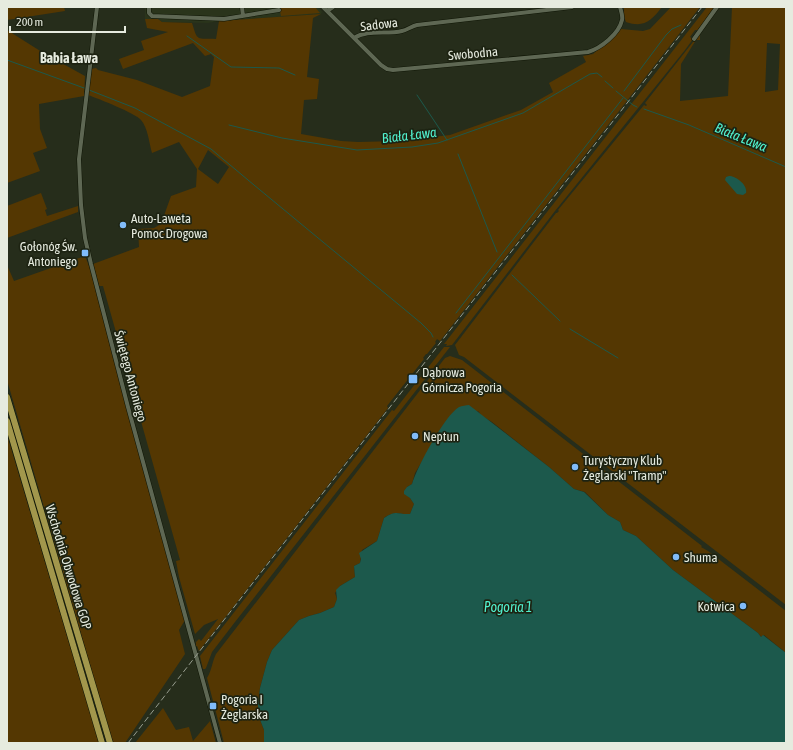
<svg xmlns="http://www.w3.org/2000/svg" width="793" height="750" font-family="'Asap Condensed',sans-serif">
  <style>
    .built { fill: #2a341b }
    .green { fill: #543702; fill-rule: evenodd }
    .water { fill: #1c594c }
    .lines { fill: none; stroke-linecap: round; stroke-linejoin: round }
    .stream { stroke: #1c594c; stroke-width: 1 }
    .minor-casing { stroke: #0f1505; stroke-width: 5 }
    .highway-casing { stroke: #0f1505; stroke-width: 7 }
    .minor { stroke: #5e6753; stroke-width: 4 }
    .highway { stroke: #a2974c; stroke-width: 6 }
    .rail { stroke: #979d8f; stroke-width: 1; stroke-dasharray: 6 3; stroke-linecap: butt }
    .poi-dot { fill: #81bcfa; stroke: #1d2312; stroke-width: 1.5 }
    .labels { text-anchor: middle; stroke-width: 3.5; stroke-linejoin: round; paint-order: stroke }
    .street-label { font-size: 13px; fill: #e6ebdf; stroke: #1d2312 }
    .poi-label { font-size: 13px; fill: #e6ebdf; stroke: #1d2312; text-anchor: start }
    .neighbourhood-label { font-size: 14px; font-weight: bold; fill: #e6ebdf; stroke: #1d2312 }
    .water-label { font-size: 14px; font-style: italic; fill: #51f1cf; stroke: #1d2312 }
  </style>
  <rect width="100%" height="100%" fill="#262d1b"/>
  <path class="built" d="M 145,7 L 318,7 L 322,12 L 321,14 L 219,21 L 208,23 L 162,22 L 158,19 L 145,19 Z"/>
  <path class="green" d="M 7,7 L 64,7 L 65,11 L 7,20 Z
    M 279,7 L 315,7 L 320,13 L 281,16 Z
    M 624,7 L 662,7 C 651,21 644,28 626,22 L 624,17 Z
    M 671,7 L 700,7 L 440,341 L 437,339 L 435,342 L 436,343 L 427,354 L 426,354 L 423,358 L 424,359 L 387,406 L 388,408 L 199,651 L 197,646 L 196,646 L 196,642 L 199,639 L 201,641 L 218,619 L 204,625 L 195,634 L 179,577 L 176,561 L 180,560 L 103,286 L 99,286 L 93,264 L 139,247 L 138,229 L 154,228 L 161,224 L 171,196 L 196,187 L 197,169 L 179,142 L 152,153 C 149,143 148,128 141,120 C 135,113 99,99 88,95 L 91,69 L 96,68 L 98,70 L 137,80 L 182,97 L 210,86 L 214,57 L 211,54 L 205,56 L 193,43 L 123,69 L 119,59 L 144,50 L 141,41 L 168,32 L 147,28 L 145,19 L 158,19 L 162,22 L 192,23 C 198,42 196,38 216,39 L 219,21 L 321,14 L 313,18 L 307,77 L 319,79 L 317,99 L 304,100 L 301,134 L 341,141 L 358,142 L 399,141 L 450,135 L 521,110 L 553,92 L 549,83 L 586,62 L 583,56 L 593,54 L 621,29 L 643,31 L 650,29 ZM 208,150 L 229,167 L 218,184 L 198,169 Z
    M 707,7 L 715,7 L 698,30 L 695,30 L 690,37 L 693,39 L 685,50 L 555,211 L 452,345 L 446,346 L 447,344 L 444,344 Z
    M 732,7 L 786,7 L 786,605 L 464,357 L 459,355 L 455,345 L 556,213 L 557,213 L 559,211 L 558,210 L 644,105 L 646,106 L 647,105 L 645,103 L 700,33 L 700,40 L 696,40 L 681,64 L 680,101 L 728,96 ZM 767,43 L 780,44 L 778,90 L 765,92 Z
    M 7,30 L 45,54 L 85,76 L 84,96 L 39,104 L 40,129 L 47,148 L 33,153 L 40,171 L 7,183 Z
    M 41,193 L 47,209 L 45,210 L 47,216 L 78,206 L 78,212 L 7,238 L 7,206 Z
    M 85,256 L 91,271 L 185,620 L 179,630 L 185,654 L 125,743 L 114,743 L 111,737 L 7,380 L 7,265 L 14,281 Z
    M 444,347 L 450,347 L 235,622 L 212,652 L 206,668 L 205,669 L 203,669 L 200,656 L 392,410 L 394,411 Z
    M 450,356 L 462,360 L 702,546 L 701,547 L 708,551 L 786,611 L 786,653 L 764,635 L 761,637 L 758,633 L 673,570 L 636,536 L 623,530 L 620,522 L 608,515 L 585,492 L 574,489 L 549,467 L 492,422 L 482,416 L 478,411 L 430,448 L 415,473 L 412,484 L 407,487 L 410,498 L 414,504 L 410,514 C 398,515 396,510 384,518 L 377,541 L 362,550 L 360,563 L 354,566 L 355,577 L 340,586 L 335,593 L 337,599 L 334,607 L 320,613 L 309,616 L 299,620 L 272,650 L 267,662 L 260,688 L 258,705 L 259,717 L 264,730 L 264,743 L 224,743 L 207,678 C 212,670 212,662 216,654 L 445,358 Z
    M 7,435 L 99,743 L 7,743 Z
    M 163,708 L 176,730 L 189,727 L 193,741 L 210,721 L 216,743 L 135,743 Z"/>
  <path class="water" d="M 729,176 C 736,176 748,185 746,193 L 743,195 L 737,194 L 725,180 L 726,177 Z
    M 469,405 L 549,467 L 574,489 L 584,492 L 608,515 L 620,522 L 623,530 L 636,536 L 673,570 L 758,633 L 761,637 L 763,635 L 786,653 L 786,743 L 264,743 L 264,730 L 259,717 L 258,705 L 260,688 L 267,662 L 272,650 L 299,620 L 309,616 L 320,613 L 334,607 L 337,599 L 336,590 L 340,586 L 355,577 L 354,566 L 360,563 L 361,559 L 359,553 L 377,541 L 384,518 C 397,509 398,515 410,514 L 414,504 L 410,498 L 404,494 L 404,491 L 407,487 L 412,484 C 417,467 445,415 459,407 C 462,406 466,405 469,405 Z"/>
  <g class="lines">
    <path class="stream" d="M 187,36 L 231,67 L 279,68 L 295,75
      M 7,60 L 84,88
      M 605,81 L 613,88
      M 89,90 L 135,108 L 211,149 L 254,185 L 421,323 L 431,333 L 433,337
      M 616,91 L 633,105 L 637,107
      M 624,91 L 666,35 L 672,29 L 681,25
      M 417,95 L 447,140
      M 644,109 L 689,125 L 786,167
      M 229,125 L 282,138 L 357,150 L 412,147 L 438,143 L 523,113 L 590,74 L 597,73 L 602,77
      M 458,154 L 497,252
      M 512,275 L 560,321
      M 456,313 L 623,98
      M 570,329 L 618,358"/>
    <g class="minor-casing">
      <path id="minor" d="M 97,7 L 79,159 L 81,205 L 85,238 L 91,264 L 128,407 L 220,743
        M 149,7 L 149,13 L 152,16 L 224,19 L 279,10
        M 242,7 L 243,16
        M 323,7 L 381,65 L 387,69 L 393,70 L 588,52 C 601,48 619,34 622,20 C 623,16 621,11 620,7
        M 327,11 L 333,7
        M 354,38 C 368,29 387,35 402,31 C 407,30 412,26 417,25 L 572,7
        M 694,39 L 717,7"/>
    </g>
    <g class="highway-casing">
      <path id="highway" d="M 7,397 L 110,743
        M 7,421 L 102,743"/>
    </g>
    <use href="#minor" class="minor"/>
    <use href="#highway" class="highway"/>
    <path class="rail" d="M 128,743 L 702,7"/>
  </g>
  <g class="poi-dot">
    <circle cx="123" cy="225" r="4"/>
    <rect x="81" y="249" width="8" height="8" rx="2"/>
    <rect x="408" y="374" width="10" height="10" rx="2"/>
    <circle cx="415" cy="436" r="4"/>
    <circle cx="575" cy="467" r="4"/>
    <circle cx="676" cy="557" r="4"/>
    <circle cx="743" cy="606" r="4"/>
    <rect x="209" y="702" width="8" height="8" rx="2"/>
  </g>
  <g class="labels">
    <g class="street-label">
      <text transform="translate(379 24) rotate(-7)" y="5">Sadowa</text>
      <text transform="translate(473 53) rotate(-5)" y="5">Swobodna</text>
      <text transform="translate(131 376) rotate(75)" y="5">Świętego Antoniego</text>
      <text transform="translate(69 567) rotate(73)" y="5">Wschodnia Obwodowa GOP</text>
    </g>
    <g class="poi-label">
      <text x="131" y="223">Auto-Laweta<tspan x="131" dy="15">Pomoc Drogowa</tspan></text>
      <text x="77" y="251" text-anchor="end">Gołonóg Św.<tspan x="77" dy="15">Antoniego</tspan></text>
      <text x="422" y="377">Dąbrowa<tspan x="422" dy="15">Górnicza Pogoria</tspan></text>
      <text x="423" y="441">Neptun</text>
      <text x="583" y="465">Turystyczny Klub<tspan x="583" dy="15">Żeglarski "Tramp"</tspan></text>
      <text x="684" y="562">Shuma</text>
      <text x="735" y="611" text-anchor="end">Kotwica</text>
      <text x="221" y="704">Pogoria I<tspan x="221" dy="15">Żeglarska</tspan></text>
    </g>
    <g class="neighbourhood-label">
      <text x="69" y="63">Babia Ława</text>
    </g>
    <g class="water-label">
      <text transform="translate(409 135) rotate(-7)" y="5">Biała Ława</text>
      <text transform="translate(741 137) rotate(22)" y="5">Biała Ława</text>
      <text x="508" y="612">Pogoria 1</text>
    </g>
  </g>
  <rect width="793" height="750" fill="none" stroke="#e6ebdf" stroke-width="16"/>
  <path d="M10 26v6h115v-6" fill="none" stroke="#e6ebdf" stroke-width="2"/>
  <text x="16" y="26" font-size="12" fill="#e6ebdf" stroke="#1d2312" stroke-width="3" paint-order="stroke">200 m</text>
</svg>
